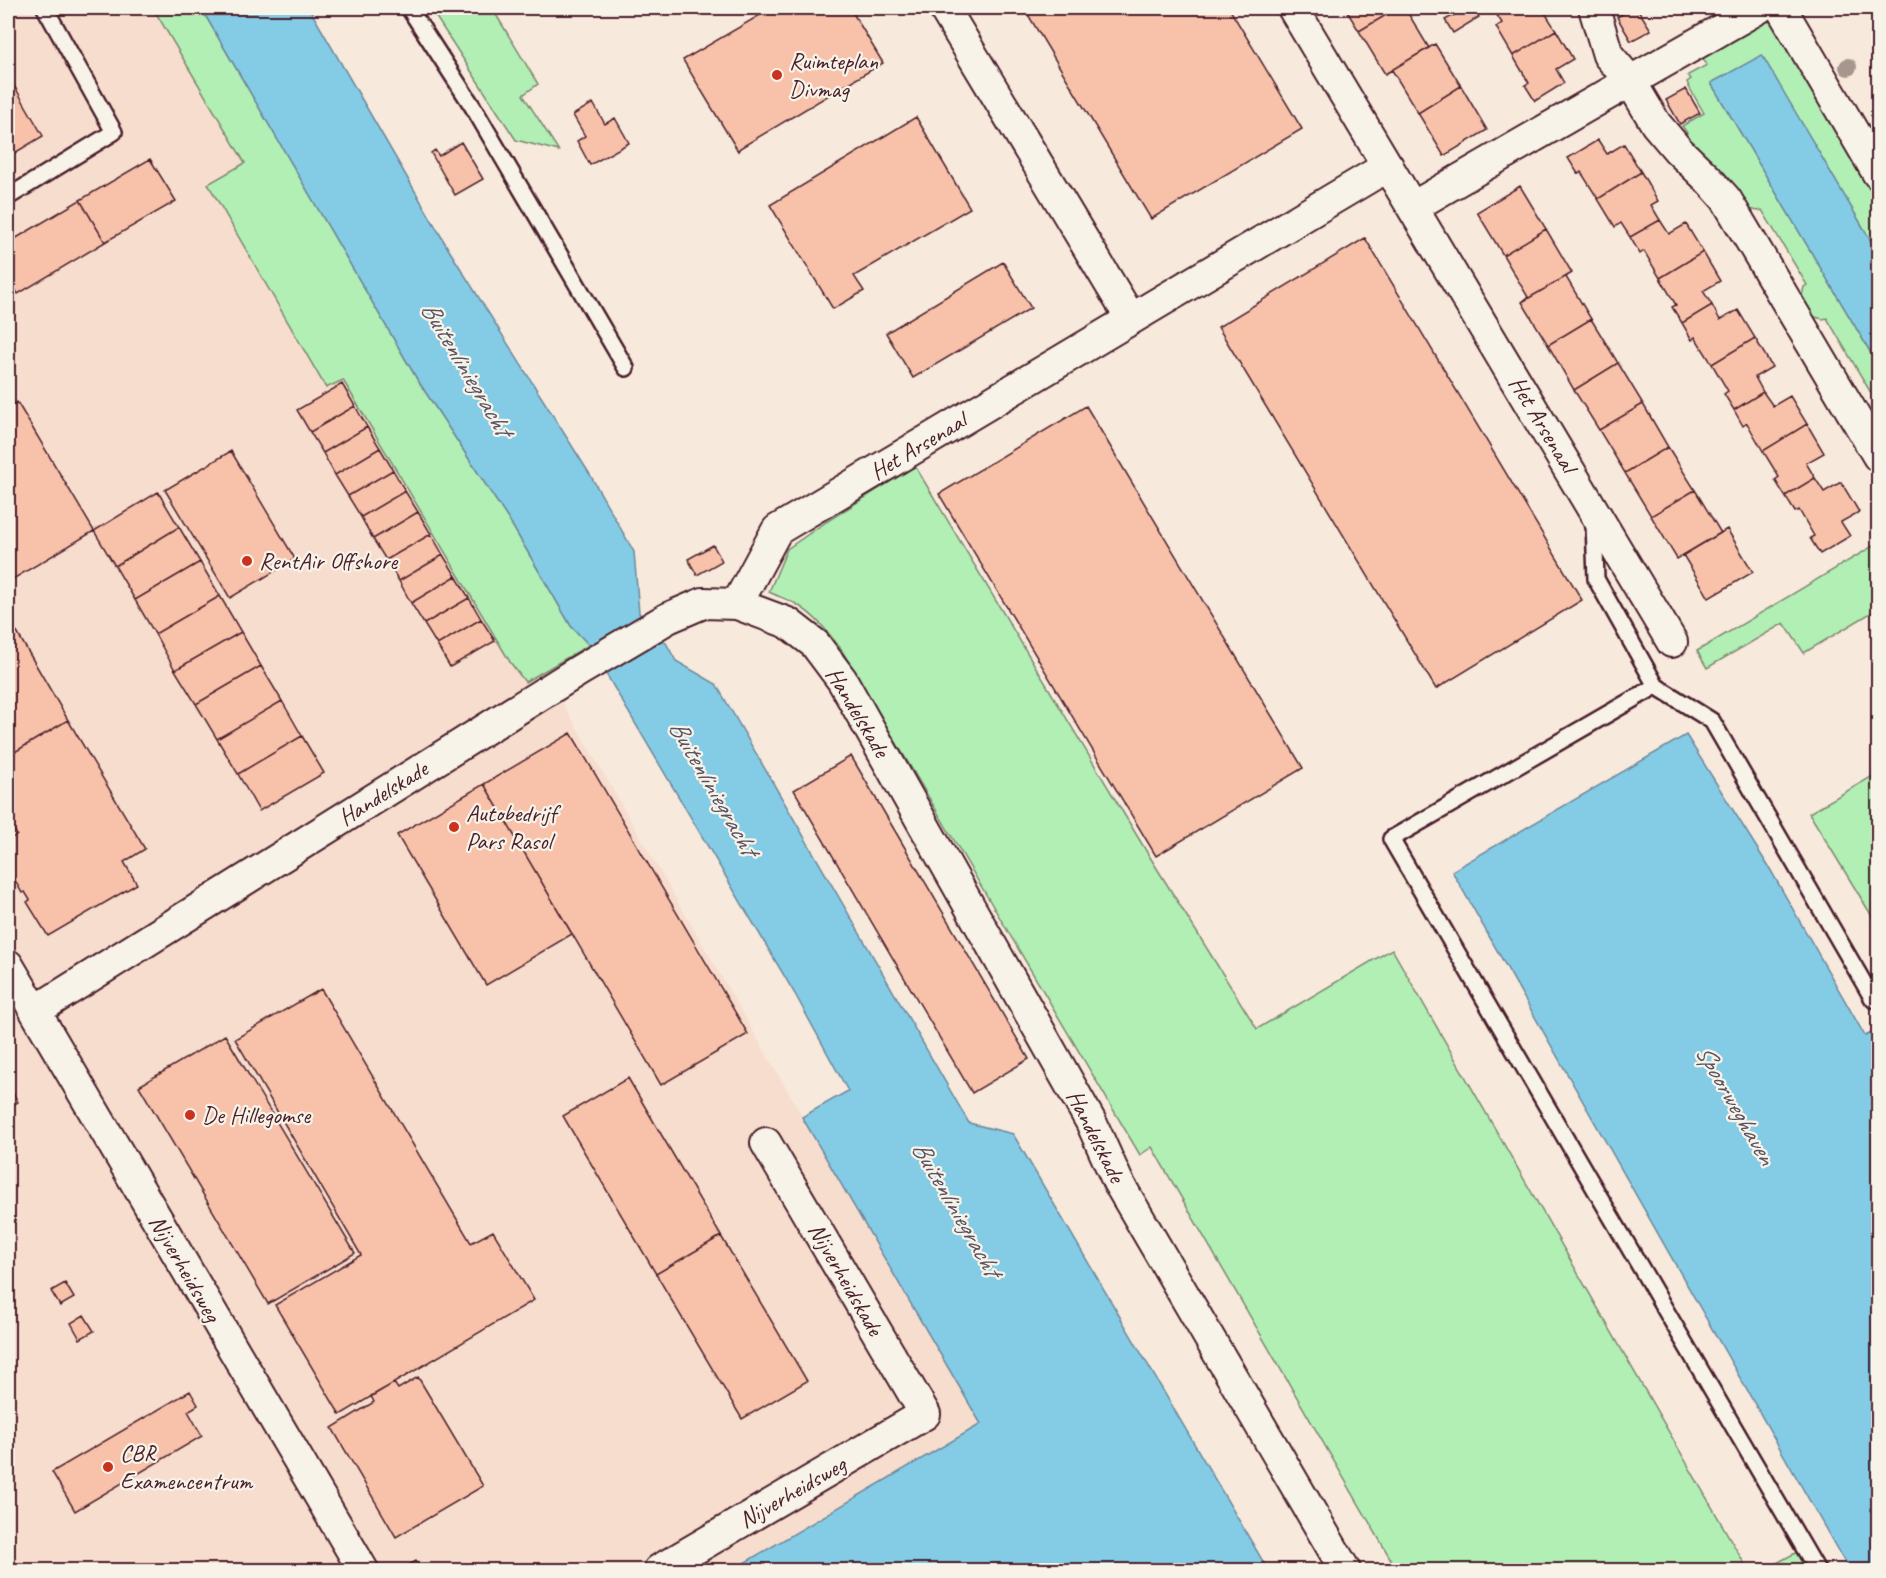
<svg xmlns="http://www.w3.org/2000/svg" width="1886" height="1578" font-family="Caveat,sans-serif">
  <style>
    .built { fill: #f7ddcd }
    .green { fill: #b1efb5; stroke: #7e8770; stroke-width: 1.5 }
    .water { fill: #84cce5; stroke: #6d879b; stroke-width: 1.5 }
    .building { fill: #f8c2aa; stroke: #4a1f2b; stroke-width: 1.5 }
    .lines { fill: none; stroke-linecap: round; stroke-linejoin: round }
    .service-casing { stroke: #4a1f2b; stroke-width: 20 }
    .minor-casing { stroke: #4a1f2b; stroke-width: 34 }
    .service { stroke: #f7f3e8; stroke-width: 15 }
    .minor { stroke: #f7f3e8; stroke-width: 30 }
    .tree { fill: #a6968e }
    .poi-dot { fill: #c8321e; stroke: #f7f3e8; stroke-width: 2 }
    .labels { text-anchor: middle; stroke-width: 4.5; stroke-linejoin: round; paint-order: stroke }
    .poi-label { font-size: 24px; fill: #4a1f2b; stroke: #f7f3e8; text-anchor: start }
    .street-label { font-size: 24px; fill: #4a1f2b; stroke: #f7f3e8 }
    .water-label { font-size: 26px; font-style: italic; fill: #5b5363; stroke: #f7f3e8 }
  </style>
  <rect width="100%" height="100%" fill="#f7e9dc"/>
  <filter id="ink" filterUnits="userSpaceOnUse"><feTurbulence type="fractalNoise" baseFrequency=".0167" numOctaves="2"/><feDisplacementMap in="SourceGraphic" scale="12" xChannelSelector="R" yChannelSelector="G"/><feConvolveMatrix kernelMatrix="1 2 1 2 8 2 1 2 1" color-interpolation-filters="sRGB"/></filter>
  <g filter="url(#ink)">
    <path class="built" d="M 8,8 L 159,8 L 981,1424 L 732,1570 L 8,1570 Z"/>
    <path class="green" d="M 153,8 L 201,8 L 417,379 L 512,525 L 571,626 L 589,645 L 525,682 L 510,662 L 343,380 L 326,388 L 208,184 L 245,163 Z
      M 430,8 L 492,8 L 538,84 L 523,95 L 559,151 L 516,140 Z
      M 1761,19 L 1776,24 L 1878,196 L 1878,253 L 1762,56 L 1711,83 L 1878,365 L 1878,405 L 1827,318 L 1823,319 L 1811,316 L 1801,300 L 1804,287 L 1807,285 L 1762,210 L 1758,211 L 1745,208 L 1683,135 L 1687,133 L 1682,126 L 1704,113 L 1689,87 L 1687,82 L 1691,79 L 1688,75 L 1707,65 L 1700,54 Z
      M 915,466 L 1148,854 L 1257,1029 L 1392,949 L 1748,1570 L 1397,1570 L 1152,1147 L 1140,1155 L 841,649 C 828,632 815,615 796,604 C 787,599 777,596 769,592 L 787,549 L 826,522 Z
      M 1878,543 L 1878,616 L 1874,611 L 1804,653 L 1784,623 L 1707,668 L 1697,651 Z
      M 1878,773 L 1878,926 L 1809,813 Z
      M 1797,1552 L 1809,1570 L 1764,1570 Z"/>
    <path class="water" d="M 201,8 L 309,8 L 449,250 L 589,473 L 634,552 L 639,613 L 666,643 L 676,661 L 716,684 L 969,1123 L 1013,1134 L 1268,1570 L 732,1570 L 981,1424 L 802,1117 L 848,1091 L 795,994 L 589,645 L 571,626 L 512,525 L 417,379 Z
      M 1762,55 L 1878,253 L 1878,365 L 1711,83 Z
      M 1686,735 L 1770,869 L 1865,1036 L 1878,1030 L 1878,1570 L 1849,1570 L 1452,871 Z"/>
    <path class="building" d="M 772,8 L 850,8 L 883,63 L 740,148 L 738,151 L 683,60 Z
      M 1024,8 L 1229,8 L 1302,129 L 1151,219 Z
      M 1345,8 L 1398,8 L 1359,31 Z
      M 1398,8 L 1405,8 L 1429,48 L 1385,74 L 1359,31 Z
      M 1467,8 L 1474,8 L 1479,17 L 1453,33 L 1445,20 Z
      M 1495,8 L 1542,8 L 1556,30 L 1513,56 L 1496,27 L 1502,23 L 1493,9 Z
      M 1633,8 L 1637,8 L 1651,30 L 1631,41 L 1617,17 Z
      M 1556,30 L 1573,59 L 1556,69 L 1564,83 L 1535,101 L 1525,85 L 1529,83 L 1513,56 Z
      M 1435,44 L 1461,86 L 1418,113 L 1392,70 L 1385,74 Z
      M 8,75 L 43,136 L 8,157 Z
      M 1461,86 L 1487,130 L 1444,156 L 1418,113 Z
      M 1686,89 L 1700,113 L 1680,124 L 1666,100 Z
      M 593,103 L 605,124 L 615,118 L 629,143 L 590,165 L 577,141 L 585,136 L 573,115 Z
      M 916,117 L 970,208 L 854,276 L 864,291 L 833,309 L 770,205 Z
      M 1598,140 L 1607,154 L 1624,144 L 1641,172 L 1598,199 L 1581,172 L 1578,174 L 1568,158 Z
      M 461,142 L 483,179 L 455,195 L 431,153 L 435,150 L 439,156 Z
      M 150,159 L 176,201 L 105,242 L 80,200 Z
      M 1641,172 L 1658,201 L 1651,205 L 1660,220 L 1630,237 L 1621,223 L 1615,227 L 1598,199 Z
      M 1520,186 L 1546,229 L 1503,255 L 1477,212 Z
      M 80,200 L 105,242 L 18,294 L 8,276 L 8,243 Z
      M 1660,220 L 1669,234 L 1686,224 L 1703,252 L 1660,278 L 1644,251 L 1640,254 L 1630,237 Z
      M 1546,229 L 1572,273 L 1522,302 L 1528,297 L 1503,255 Z
      M 1365,238 L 1582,600 L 1436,689 L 1218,327 Z
      M 1703,252 L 1720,281 L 1703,291 L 1712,305 L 1682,323 L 1672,307 L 1676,305 L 1660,278 Z
      M 1003,262 L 1031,308 L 913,378 L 886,333 Z
      M 1572,273 L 1566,277 L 1591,319 L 1548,345 L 1522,302 Z
      M 1712,305 L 1720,320 L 1738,310 L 1755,338 L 1712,364 L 1695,337 L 1692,340 L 1682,323 Z
      M 1591,319 L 1618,363 L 1574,390 L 1548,345 Z
      M 1755,338 L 1772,367 L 1755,377 L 1763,392 L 1734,410 L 1724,394 L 1728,391 L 1712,364 Z
      M 1618,363 L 1643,404 L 1599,430 L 1574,390 Z
      M 342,384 L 355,406 L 310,432 L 297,410 Z
      M 1763,392 L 1773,406 L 1790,396 L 1807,424 L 1763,451 L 1747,423 L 1743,426 L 1734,410 Z
      M 17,402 L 94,531 L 8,582 L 8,408 Z
      M 1643,404 L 1668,447 L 1625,473 L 1599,430 Z
      M 355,406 L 367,427 L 323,453 L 310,432 Z
      M 1086,406 L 1303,768 L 1156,856 L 939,494 Z
      M 1807,424 L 1824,453 L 1806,463 L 1815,478 L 1785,496 L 1775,480 L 1779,477 L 1763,451 Z
      M 367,427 L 380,448 L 335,475 L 323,453 Z
      M 1668,447 L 1695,490 L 1651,516 L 1625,473 Z
      M 380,448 L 393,470 L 348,496 L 335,475 Z
      M 231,451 L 295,559 L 230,598 L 165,490 Z
      M 393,470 L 405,491 L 361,517 L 348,496 Z
      M 1815,478 L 1824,492 L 1841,482 L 1859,512 L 1841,522 L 1850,536 L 1820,554 L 1810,538 L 1814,536 L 1799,510 L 1795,512 L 1785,496 Z
      M 1695,490 L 1721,533 L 1677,559 L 1651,516 Z
      M 405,491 L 418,512 L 373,539 L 361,517 Z
      M 158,492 L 179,527 L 115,566 L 94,531 Z
      M 418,512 L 431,534 L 386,560 L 373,539 Z
      M 179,527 L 200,562 L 135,600 L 115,566 Z
      M 1727,529 L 1753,572 L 1709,598 L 1683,555 Z
      M 431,534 L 443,555 L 399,581 L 386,560 Z
      M 713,545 L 722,561 L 697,575 L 688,559 Z
      M 443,555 L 456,576 L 411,603 L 399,581 Z
      M 200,562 L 220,596 L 155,634 L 135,600 Z
      M 456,576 L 469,598 L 424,624 L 411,603 Z
      M 220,596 L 241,632 L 175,670 L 155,634 Z
      M 469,598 L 481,619 L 437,645 L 424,624 Z
      M 8,617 L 68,720 L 8,756 Z
      M 481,619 L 495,641 L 450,667 L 437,645 Z
      M 241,632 L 261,666 L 196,704 L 175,670 Z
      M 261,666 L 282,701 L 217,739 L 196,704 Z
      M 282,701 L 302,736 L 238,774 L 217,739 Z
      M 68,720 L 145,849 L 124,862 L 137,884 L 48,936 L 27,902 L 30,900 L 25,892 L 22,893 L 8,868 L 8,840 L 17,835 L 8,819 L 8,756 Z
      M 571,733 L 748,1034 L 661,1085 L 484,784 Z
      M 302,736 L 324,773 L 259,811 L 238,774 Z
      M 851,756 L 1029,1059 L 972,1093 L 794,790 Z
      M 484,784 L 572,934 L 486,985 L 397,835 Z
      M 321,989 L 471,1243 L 493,1231 L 534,1300 L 340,1415 L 275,1305 L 361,1255 L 235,1039 Z
      M 225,1035 L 355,1253 L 268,1304 L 139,1086 Z
      M 628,1078 L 721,1236 L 656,1274 L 563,1116 Z
      M 8,1084 L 18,1102 L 8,1108 Z
      M 721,1236 L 807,1381 L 742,1419 L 656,1274 Z
      M 65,1283 L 74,1298 L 60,1306 L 51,1291 Z
      M 84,1315 L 94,1331 L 80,1339 L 71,1323 Z
      M 418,1377 L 483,1486 L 396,1537 L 332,1428 L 374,1402 L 371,1396 L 394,1383 L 398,1389 Z
      M 190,1391 L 198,1405 L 188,1411 L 202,1436 L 75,1511 L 52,1472 Z
      M 416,1561 L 421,1570 L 406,1570 L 404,1568 Z"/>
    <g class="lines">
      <g class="service-casing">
        <path id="service" d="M 409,8 L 473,107 L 626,368
          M 8,197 L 114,132 L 45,8
          M 1594,523 L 1596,579 L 1656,686 L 1712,721 L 1873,999
          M 1656,686 L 1391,839 L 1817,1570"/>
      </g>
      <g class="minor-casing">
        <path id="minor" d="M 944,8 L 1131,319
          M 1293,8 L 1672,642
          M 1594,8 L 1608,55 L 1631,82 L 1656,124 L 1678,150 L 1708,179 L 1726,199 L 1878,456
          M 1781,8 L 1878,174
          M 1413,207 C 1528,139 1643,74 1759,8
          M 737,604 L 777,530 L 1388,166
          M 8,965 L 363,1570
          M 35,1011 L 580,670 L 668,618 L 703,603 L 737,604 L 788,623 L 815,644 L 842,680 L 1091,1122 L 1118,1182 L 1345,1570
          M 659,1570 L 925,1414 L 766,1143"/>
      </g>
      <use href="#service" class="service"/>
      <use href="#minor" class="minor"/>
    </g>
    <circle class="tree" cx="1848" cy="67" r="9"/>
  </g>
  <g class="poi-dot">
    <circle cx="777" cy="75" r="6"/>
    <circle cx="247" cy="561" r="6"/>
    <circle cx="454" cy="827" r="6"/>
    <circle cx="190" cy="1115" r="6"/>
    <circle cx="108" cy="1467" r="6"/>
  </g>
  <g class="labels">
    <g class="poi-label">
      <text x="789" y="69">Ruimteplan<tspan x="789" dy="28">Divmag</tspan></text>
      <text x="259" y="569">RentAir Offshore</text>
      <text x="466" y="821">Autobedrijf<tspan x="466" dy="28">Pars Rasol</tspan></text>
      <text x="202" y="1123">De Hillegomse</text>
      <text x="120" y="1461">CBR<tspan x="120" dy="28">Examencentrum</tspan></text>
    </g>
    <g class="street-label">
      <text transform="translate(1543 424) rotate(59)" y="8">Het Arsenaal</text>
      <text transform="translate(918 446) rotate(-31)" y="8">Het Arsenaal</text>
      <text transform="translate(858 712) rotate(59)" y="8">Handelskade</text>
      <text transform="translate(383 793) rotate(-32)" y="8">Handelskade</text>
      <text transform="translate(1096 1136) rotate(63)" y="8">Handelskade</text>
      <text transform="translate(185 1268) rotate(60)" y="8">Nijverheidsweg</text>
      <text transform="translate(846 1279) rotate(60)" y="8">Nijverheidskade</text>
      <text transform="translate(792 1492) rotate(-30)" y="8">Nijverheidsweg</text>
    </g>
    <g class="water-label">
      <text transform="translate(467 368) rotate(59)" y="9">Buitenliniegracht</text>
      <text transform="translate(714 787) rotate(60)" y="9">Buitenliniegracht</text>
      <text transform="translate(1736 1104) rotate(60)" y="9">Spoorweghaven</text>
      <text transform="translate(957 1208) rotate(60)" y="9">Buitenliniegracht</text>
    </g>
  </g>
  <rect width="1886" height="1578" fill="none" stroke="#f7f3e8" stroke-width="30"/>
  <rect x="15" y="15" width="1856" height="1548" fill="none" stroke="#4a1f2b" stroke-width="2" filter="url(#ink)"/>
</svg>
